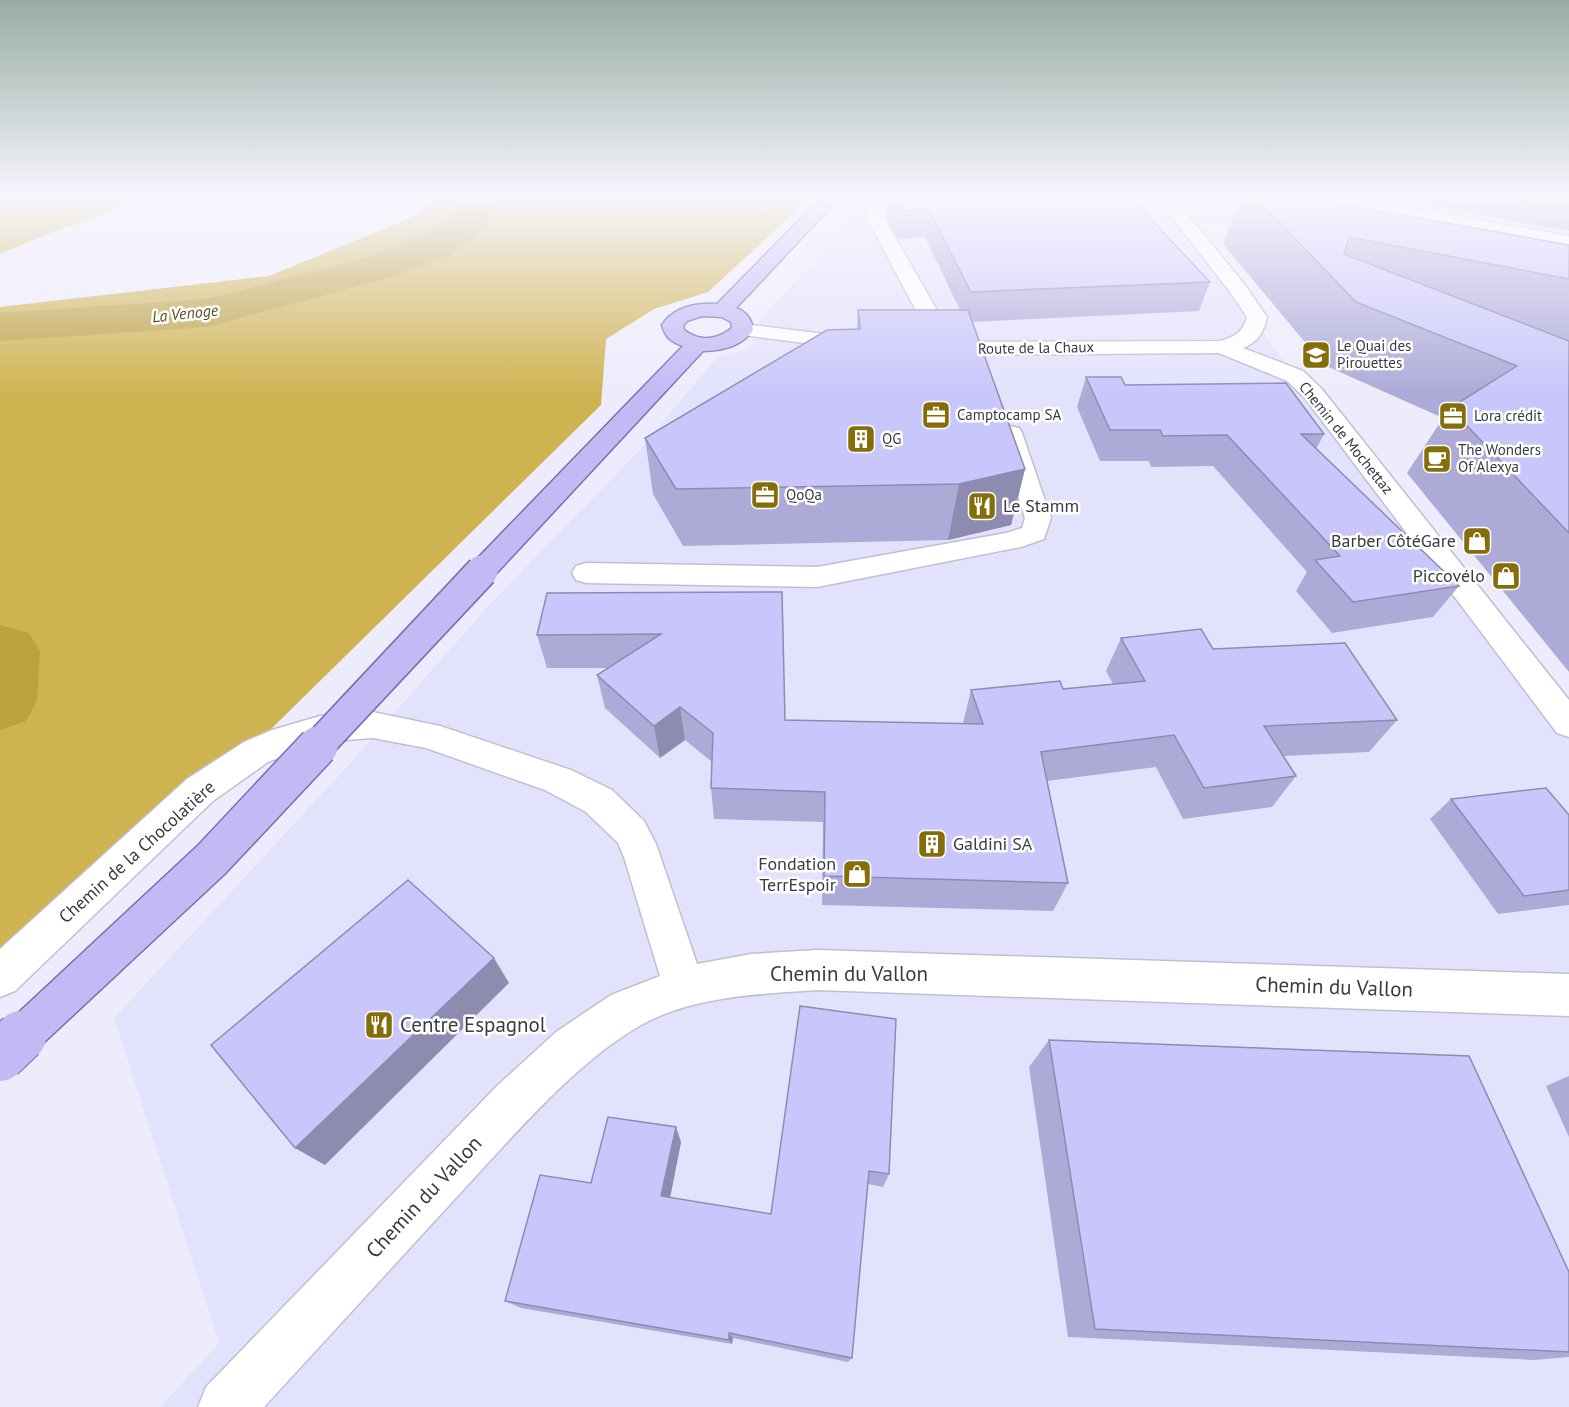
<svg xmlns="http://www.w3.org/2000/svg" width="1569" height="1407" font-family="'PT Sans',sans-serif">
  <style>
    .built { fill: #e3e2fd }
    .forest { fill: #d0b351 }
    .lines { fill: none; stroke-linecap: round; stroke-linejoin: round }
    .river { fill: #bda13e; fill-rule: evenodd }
    .minor-casing { stroke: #c0bfd2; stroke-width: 3 }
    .major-casing { stroke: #776fb2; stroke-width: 3 }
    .minor { fill: #fff; fill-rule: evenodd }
    .major { fill: #c1baf5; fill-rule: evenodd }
    .major-bridge-far2-casing { stroke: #776fb2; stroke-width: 34; stroke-linecap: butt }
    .major-bridge-far1-casing { stroke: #776fb2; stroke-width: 42; stroke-linecap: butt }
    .major-bridge-casing { stroke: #776fb2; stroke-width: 52; stroke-linecap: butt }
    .major-bridge-far2 { stroke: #c1baf5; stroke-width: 31 }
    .major-bridge-far1 { stroke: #c1baf5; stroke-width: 39 }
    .major-bridge { stroke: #c1baf5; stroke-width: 50 }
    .wall { fill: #adaad8 }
    .shaded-wall { fill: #8d8bb0 }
    .building { fill: #c9c6fb; stroke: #8d8bb0; stroke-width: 1.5 }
    .labels { text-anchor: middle; stroke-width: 5; stroke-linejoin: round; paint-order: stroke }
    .far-poi-label { font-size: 15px; fill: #3a3a41; stroke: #fff; text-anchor: start }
    .far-street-label { font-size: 15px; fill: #3a3a41; stroke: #fff }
    .far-water-label { font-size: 16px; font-style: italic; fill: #5a4e26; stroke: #fff }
    .poi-label { font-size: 18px; fill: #3a3a41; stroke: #fff; text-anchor: end }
    .street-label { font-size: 18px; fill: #3a3a41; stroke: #fff }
    .near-street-label { font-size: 21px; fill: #3a3a41; stroke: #fff }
    .near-poi-label { font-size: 21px; fill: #3a3a41; stroke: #fff; text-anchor: start }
  </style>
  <rect width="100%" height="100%" fill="#edecfc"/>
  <path class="built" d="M 869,198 L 1569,198 L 1569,288 L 1181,219 L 1439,577 L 1569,734 L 1569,1407 L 160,1407 L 219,1343 L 114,1018 L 344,770 L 492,602 L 637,453 L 718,356 L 750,349 L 761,318 L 816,260 L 848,219 Z"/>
  <path class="forest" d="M 0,198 L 149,198 L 50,233 L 0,254 Z
    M 431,198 L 810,198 L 708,292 L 654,309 L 606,339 L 601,405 L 0,995 L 0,307 L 269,276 L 418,215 Z"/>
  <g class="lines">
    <path class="river" d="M 465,198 L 504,198 L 480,231 L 451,255 L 384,279 L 207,327 L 0,341 L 0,313 L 206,299 L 354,261 L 421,237 L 452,215 Z
      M 0,625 L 29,633 L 40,651 L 37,701 L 26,721 L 0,730 Z"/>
    <g class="minor-casing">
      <path id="minor" d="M 880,198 L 898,198 L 883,216 L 955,342 L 1221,341 C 1236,336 1243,332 1247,317 L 1230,292 L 1157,198 L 1174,198 L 1245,285 L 1267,317 C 1264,332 1258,342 1243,348 L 1303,371 L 1321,388 L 1569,700 L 1569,737 L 1557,733 L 1305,398 L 1287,381 L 1219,353 L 938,355 L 930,354 L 927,349 L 934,344 L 865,215 Z
        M 1317,198 L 1356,198 L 1569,236 L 1569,246 L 1325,203 Z
        M 743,324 L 857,338 L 865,339 L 868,344 L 865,349 L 857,350 L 736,334 L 733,330 L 736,326 Z
        M 1010,426 L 1019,428 L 1022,433 L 1051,518 L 1044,539 L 1021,547 L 817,587 L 586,583 L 576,580 L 572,573 L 576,566 L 586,563 L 817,567 L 1006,533 L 1022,528 L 1025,518 L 998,433 L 1001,428 Z
        M 373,712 L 440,726 L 571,770 L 612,790 L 644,821 L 656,844 L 697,964 L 751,954 L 818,950 L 1569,974 L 1569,1016 L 818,990 C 759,994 693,996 641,1025 C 576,1062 515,1134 464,1189 C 397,1262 331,1334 264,1407 L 198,1407 L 206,1387 L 497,1086 L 556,1032 L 611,995 L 660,976 L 624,857 L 618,843 L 586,812 L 545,790 L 426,748 L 373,738 L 320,742 L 268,762 L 213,801 L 15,991 L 0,997 L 0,949 L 187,779 L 244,742 L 272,730 L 320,716 Z"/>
    </g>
    <g class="major-casing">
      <path id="major" d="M 821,198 L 839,198 L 736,308 C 746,312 752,319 753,330 C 742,346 722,351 703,351 L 492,578 L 482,581 L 472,578 L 468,571 L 472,564 L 683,346 C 671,342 665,337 662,325 C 674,307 697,303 717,304 ZM 702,316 L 722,317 L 731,322 L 732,328 C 717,340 700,342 684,330 L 683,326 L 687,321 Z"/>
    </g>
    <use href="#minor" class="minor"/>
    <use href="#major" class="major"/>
    <g class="major-bridge-far2-casing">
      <path id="major-bridge-far2" d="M 317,747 L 482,571"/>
    </g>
    <g class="major-bridge-far1-casing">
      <path id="major-bridge-far1" d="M 20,1038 L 212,859 L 318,746"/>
    </g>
    <g class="major-bridge-casing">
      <path id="major-bridge" d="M 0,1056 L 21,1036"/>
    </g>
    <use href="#major-bridge-far2" class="major-bridge-far2"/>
    <use href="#major-bridge-far1" class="major-bridge-far1"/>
    <use href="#major-bridge" class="major-bridge"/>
  </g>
  <path class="wall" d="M 887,198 L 1131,198 L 1210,282 L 1199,311 L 972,322 L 1025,469 L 1011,525 L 948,540 L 683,546 L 653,494 L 645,438 L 857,329 L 858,310 L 960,310 L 925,237 L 898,239 L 886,216 Z
    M 1240,198 L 1308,198 L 1569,245 L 1569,672 L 1407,473 L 1443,418 L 1324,365 L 1223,244 Z
    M 1386,198 L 1569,198 L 1569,231 Z
    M 1086,377 L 1125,385 L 1324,434 L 1316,449 L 1459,586 L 1433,617 L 1332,633 L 1296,591 L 1307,572 L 1213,466 L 1151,467 L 1149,461 L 1100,461 L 1077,407 Z
    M 782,592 L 785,720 L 963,724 L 963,723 L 971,690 L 1063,689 L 1113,684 L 1106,671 L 1121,638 L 1213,649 L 1397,720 L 1369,752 L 1284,756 L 1296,776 L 1272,807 L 1183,819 L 1156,767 L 1047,781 L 1068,883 L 1053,911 L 822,905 L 823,822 L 714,819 L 711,788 L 712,762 L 685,740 L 660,758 L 605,708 L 597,675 L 609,668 L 547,668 L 537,635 Z
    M 1451,799 L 1569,815 L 1569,905 L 1498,914 L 1430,819 Z
    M 800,1006 L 889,1174 L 883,1187 L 868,1184 L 852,1358 L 848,1362 L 733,1338 L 732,1344 L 521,1308 L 505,1301 L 591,1183 L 681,1142 L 670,1198 L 771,1214 Z
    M 1049,1040 L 1569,1272 L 1569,1357 L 1534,1360 L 1068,1337 L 1029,1067 Z
    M 1569,1076 L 1569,1137 L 1546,1086 Z"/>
  <path class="shaded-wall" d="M 1025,469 L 1011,525 L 948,540 L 959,484 Z
    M 680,707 L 685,740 L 660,758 L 654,726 Z
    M 494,958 L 509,983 L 325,1165 L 295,1148 Z
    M 676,1127 L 681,1142 L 668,1208 L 661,1196 Z
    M 729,1333 L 733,1338 L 732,1344 L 729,1340 Z"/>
  <path class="building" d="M 894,198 L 1131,198 L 1210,282 L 971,292 L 929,210 L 901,211 Z
    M 1256,198 L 1308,198 L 1569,245 L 1569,279 L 1349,237 L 1344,254 L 1569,341 L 1569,533 L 1450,408 L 1517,366 L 1356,302 Z
    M 858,310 L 968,310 L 1025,469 L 959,484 L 676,489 L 645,438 L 827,330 L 860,329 Z
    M 1086,377 L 1121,377 L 1125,385 L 1286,383 L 1324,434 L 1301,434 L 1459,586 L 1353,602 L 1315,560 L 1340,556 L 1227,435 L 1163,436 L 1160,430 L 1110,430 Z
    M 782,592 L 785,720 L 983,724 L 971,690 L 1060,681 L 1063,689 L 1145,681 L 1121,638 L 1201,629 L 1213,649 L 1345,643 L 1397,720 L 1264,726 L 1296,776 L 1204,788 L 1174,735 L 1041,752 L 1068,883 L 824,876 L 825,792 L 711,788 L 713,733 L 680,707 L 654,726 L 597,675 L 661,634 L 537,635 L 547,593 Z
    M 1546,788 L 1569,815 L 1569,890 L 1524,896 L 1451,799 Z
    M 408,880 L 494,958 L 295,1148 L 211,1045 Z
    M 800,1006 L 896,1019 L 889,1174 L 869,1171 L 852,1358 L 729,1333 L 729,1340 L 505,1301 L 540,1175 L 591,1183 L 608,1117 L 676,1127 L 661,1196 L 771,1214 Z
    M 1049,1040 L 1469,1056 L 1569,1272 L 1569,1352 L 1095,1329 Z"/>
  <linearGradient id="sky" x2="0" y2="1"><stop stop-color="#97aca4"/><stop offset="0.5" stop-color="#f7f6fe"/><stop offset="1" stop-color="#f7f6fe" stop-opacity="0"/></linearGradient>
  <rect width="1569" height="395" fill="url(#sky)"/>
  <defs>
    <g id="school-square" transform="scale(1.5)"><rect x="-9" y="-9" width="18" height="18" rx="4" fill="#856d0a" stroke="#fff"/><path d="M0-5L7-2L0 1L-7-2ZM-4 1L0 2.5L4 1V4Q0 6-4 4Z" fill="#fff"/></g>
    <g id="office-square" transform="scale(1.5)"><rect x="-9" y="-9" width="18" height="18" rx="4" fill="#856d0a" stroke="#fff"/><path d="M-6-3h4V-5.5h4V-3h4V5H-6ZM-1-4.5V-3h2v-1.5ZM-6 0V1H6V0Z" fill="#fff"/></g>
    <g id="building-square" transform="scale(1.5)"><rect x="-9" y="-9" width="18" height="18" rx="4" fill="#856d0a" stroke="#fff"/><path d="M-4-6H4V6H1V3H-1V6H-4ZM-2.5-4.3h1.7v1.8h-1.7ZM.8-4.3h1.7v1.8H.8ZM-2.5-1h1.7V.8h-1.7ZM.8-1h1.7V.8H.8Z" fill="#fff"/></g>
    <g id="cafe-square" transform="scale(1.5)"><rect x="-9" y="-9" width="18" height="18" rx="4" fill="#856d0a" stroke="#fff"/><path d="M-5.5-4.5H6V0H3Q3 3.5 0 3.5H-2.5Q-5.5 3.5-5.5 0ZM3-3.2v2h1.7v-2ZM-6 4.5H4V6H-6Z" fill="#fff"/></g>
    <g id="restaurant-square" transform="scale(1.5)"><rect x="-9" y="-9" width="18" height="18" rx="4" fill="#856d0a" stroke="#fff"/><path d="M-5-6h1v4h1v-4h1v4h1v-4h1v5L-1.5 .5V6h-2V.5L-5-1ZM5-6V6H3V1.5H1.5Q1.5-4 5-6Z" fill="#fff"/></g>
    <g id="shop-square" transform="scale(1.5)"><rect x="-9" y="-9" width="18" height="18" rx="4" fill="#856d0a" stroke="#fff"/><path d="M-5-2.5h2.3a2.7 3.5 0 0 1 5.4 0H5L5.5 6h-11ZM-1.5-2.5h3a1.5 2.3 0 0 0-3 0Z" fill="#fff"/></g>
  </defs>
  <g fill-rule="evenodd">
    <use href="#school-square" x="1316" y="355"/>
    <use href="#office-square" x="936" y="415"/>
    <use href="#office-square" x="1453" y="416"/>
    <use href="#building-square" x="861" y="439"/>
    <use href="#cafe-square" x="1437" y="459"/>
    <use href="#office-square" x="765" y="495"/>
    <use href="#restaurant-square" x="982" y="506"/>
    <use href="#shop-square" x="1477" y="541"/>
    <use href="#shop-square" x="1506" y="576"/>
    <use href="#building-square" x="932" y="844"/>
    <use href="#shop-square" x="857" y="874"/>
    <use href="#restaurant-square" x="379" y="1025"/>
  </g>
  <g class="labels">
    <g class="far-poi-label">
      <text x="1337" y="351">Le Quai des<tspan x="1337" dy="17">Pirouettes</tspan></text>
      <text x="957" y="420">Camptocamp SA</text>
      <text x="1474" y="421">Lora crédit</text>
      <text x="882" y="444">QG</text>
      <text x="1458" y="455">The Wonders<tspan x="1458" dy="17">Of Alexya</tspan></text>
      <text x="786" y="500">QoQa</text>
    </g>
    <g class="far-street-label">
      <text transform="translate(1036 348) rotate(-1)" y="5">Route de la Chaux</text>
      <text transform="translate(1346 438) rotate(51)" y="5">Chemin de Mochettaz</text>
    </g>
    <g class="far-water-label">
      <text transform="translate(185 313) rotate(-6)" y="6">La Venoge</text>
    </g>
    <g class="poi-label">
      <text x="1003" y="512" text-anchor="start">Le Stamm</text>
      <text x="1456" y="547">Barber CôtéGare</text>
      <text x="1485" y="582">Piccovélo</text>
      <text x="953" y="850" text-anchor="start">Galdini SA</text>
      <text x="836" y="870">Fondation<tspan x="836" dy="21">TerrEspoir</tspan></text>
    </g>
    <g class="street-label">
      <text transform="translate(137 852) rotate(-42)" y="6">Chemin de la Chocolatière</text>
    </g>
    <g class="near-street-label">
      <text x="849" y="981">Chemin du Vallon</text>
      <text transform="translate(1334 987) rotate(2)" y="7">Chemin du Vallon</text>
      <text transform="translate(424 1197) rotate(-47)" y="7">Chemin du Vallon</text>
    </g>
    <g class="near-poi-label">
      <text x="400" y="1032">Centre Espagnol</text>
    </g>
  </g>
</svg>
